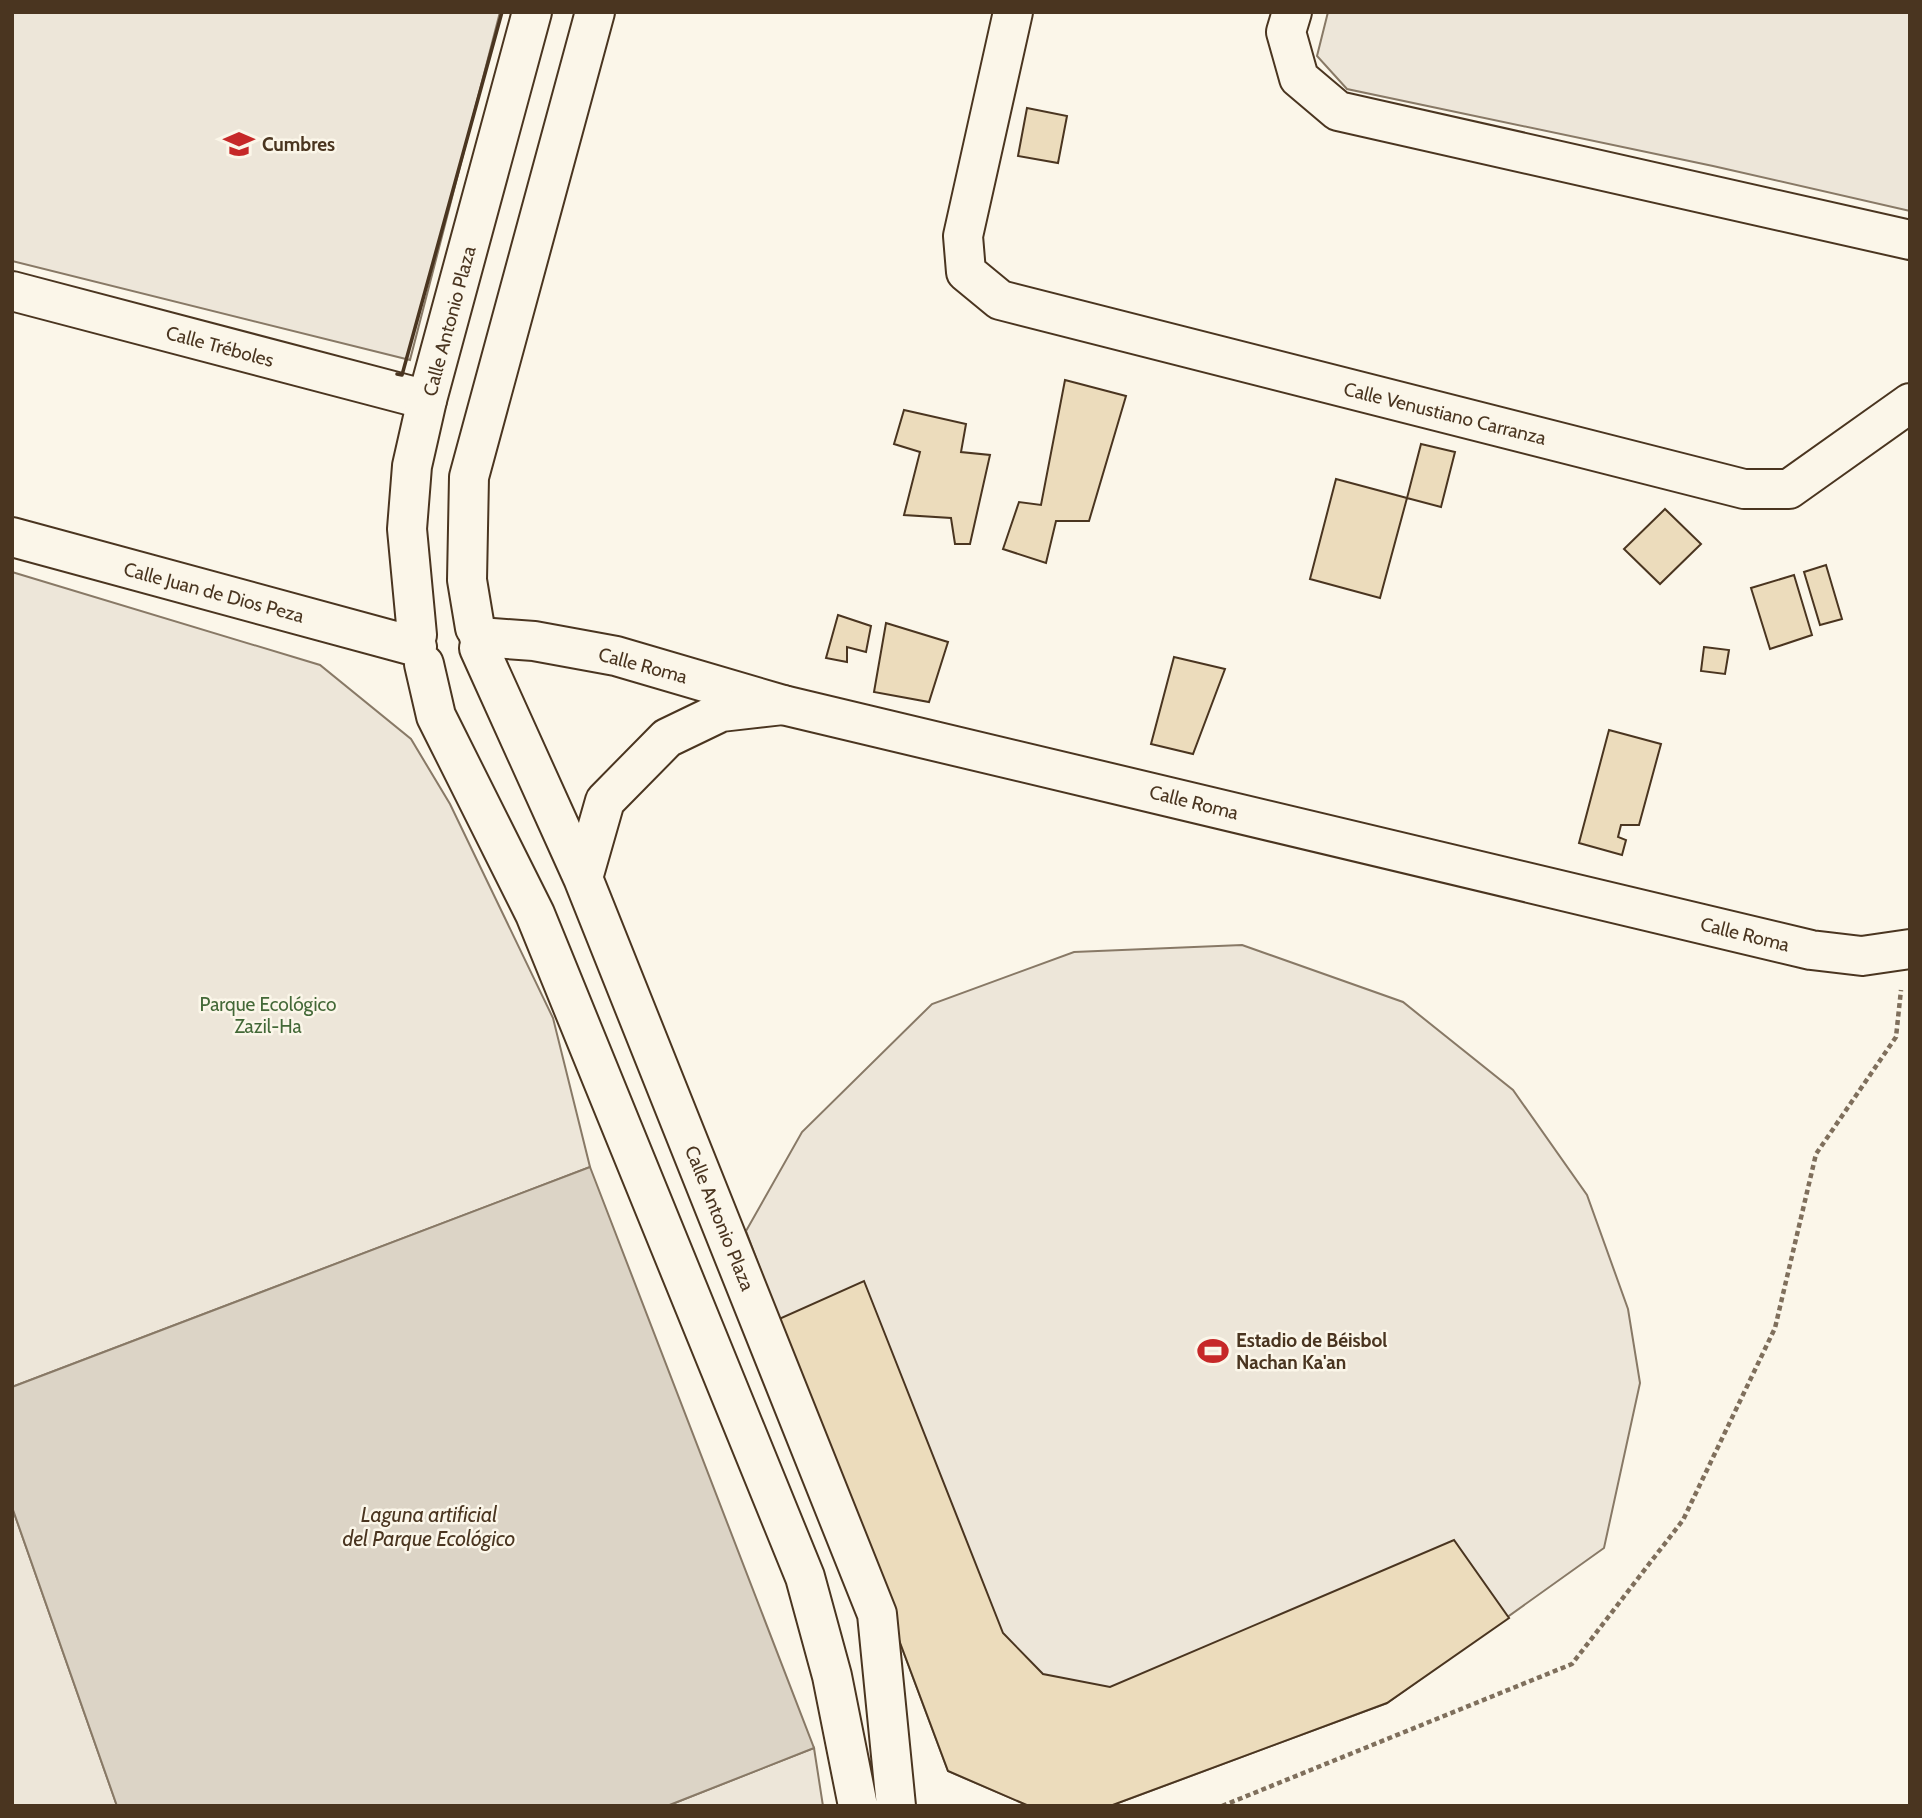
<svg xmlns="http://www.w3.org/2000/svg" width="1922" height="1818" font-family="Cabin,sans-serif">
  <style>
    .green { fill: #ede6d9; stroke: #887966; stroke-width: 2 }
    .water { fill: #dcd4c6; stroke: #887966; stroke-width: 2 }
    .building { fill: #ecdcbc; stroke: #4a3520; stroke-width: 2 }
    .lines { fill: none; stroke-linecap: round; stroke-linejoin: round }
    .minor-casing { stroke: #4a3520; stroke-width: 42 }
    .major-casing { stroke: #4a3520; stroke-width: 42 }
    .path { stroke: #7f6f5c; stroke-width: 4.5; stroke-dasharray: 5 3.5; stroke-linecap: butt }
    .minor { stroke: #fbf6e9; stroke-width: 38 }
    .major { stroke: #fbf6e9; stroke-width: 38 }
    .wall { stroke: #4a3520; stroke-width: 3.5 }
    .labels { text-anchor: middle; stroke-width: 5; stroke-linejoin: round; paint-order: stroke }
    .poi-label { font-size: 19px; font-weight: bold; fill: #4a3520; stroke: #fbf6e9; text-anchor: start }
    .street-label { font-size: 19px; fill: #4a3520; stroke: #fbf6e9 }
    .park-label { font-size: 19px; fill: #436837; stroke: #fbf6e9 }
    .water-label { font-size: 21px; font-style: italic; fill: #4a3520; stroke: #fbf6e9 }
  </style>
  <rect width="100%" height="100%" fill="#fbf6e9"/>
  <path class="green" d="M 12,12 L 500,12 L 410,360 L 12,261 Z
    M 1328,12 L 1910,12 L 1910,211 L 1713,166 L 1347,89 L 1317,56 Z
    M 12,572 L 320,665 L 411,739 L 450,804 L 553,1018 L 590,1167 L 12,1387 Z
    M 1242,945 L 1403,1002 L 1513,1090 L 1587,1195 L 1628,1309 L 1640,1383 L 1604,1548 L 1387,1703 L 1110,1806 L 1029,1806 L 948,1771 L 746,1231 L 802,1132 L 932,1004 L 1074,952 Z
    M 12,1507 L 117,1806 L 12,1806 Z
    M 814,1748 L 823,1806 L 667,1806 Z"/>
  <path class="water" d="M 590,1167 L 814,1748 L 667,1806 L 117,1806 L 12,1507 L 12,1387 Z"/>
  <path class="building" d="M 1027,108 L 1067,116 L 1058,163 L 1018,156 Z
    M 1065,380 L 1126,396 L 1089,521 L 1056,521 L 1046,563 L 1003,549 L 1019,502 L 1041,505 Z
    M 904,410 L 966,424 L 961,452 L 990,455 L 970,544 L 955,544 L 951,518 L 904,515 L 920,452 L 894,444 Z
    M 1421,444 L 1455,452 L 1441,507 L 1407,498 Z
    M 1336,479 L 1407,498 L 1380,598 L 1310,579 Z
    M 1665,509 L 1701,544 L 1660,584 L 1624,549 Z
    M 1826,565 L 1842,619 L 1820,625 L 1804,572 Z
    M 1794,575 L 1812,635 L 1770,649 L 1751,588 Z
    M 838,615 L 871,626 L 866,652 L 847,647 L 847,662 L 826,658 Z
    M 886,623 L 948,642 L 929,702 L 874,692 Z
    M 1704,647 L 1729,650 L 1725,674 L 1701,671 Z
    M 1174,657 L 1225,669 L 1193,754 L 1151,744 Z
    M 1609,730 L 1661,744 L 1639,825 L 1621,825 L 1618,837 L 1626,840 L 1622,855 L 1579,843 Z
    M 864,1281 L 1003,1633 L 1043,1674 L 1110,1687 L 1454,1540 L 1509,1618 L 1387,1703 L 1110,1806 L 1029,1806 L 948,1771 L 779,1319 Z"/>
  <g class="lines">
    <g class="minor-casing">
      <path id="minor" d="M 1013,12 L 963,236 L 966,272 L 1000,300 L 1744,489 L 1789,489 L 1910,403
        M 1292,12 L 1286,32 L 1299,78 L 1338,111 L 1910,240
        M 12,291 L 427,400
        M 479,637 L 534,641 L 616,656 L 783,705 L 1811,950 L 1862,956 L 1910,949"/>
    </g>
    <g class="major-casing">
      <path id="major" d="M 12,537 L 417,647
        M 475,628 L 467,580 L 469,477 L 595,12
        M 417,635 L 407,529 L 412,466 L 427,400 L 532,12
        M 479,648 L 583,878 L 877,1614 L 896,1806
        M 424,664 L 436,716 L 535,914 L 805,1577 L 832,1676 L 858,1806
        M 583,878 L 605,801 L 667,738 L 721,712 L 783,705"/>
    </g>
    <path class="path" d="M 1222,1806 L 1572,1664 L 1683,1520 L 1775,1328 L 1816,1154 L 1896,1037 L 1901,990"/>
    <use href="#minor" class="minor"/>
    <use href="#major" class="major"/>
    <path class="wall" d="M 397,374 L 402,375 L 502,12"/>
  </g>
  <defs>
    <g id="school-bare" transform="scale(2.415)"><path d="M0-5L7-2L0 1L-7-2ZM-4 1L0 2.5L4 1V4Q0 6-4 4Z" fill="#c62828" stroke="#fbf6e9" stroke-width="2.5" paint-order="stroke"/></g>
    <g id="stadium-bare" transform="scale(2.415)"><path d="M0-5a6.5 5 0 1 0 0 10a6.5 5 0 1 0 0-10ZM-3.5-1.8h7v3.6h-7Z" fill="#c62828" stroke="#fbf6e9" stroke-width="2.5" paint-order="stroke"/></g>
  </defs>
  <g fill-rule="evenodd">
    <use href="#school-bare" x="239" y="144"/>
    <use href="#stadium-bare" x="1213" y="1351"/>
  </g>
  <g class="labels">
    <g class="poi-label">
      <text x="262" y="151">Cumbres</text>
      <text x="1236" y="1347">Estadio de Béisbol<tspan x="1236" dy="22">Nachan Ka'an</tspan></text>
    </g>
    <g class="street-label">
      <text transform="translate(449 321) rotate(-75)" y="7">Calle Antonio Plaza</text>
      <text transform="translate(220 346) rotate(15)" y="7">Calle Tréboles</text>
      <text transform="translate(1445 413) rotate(14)" y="7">Calle Venustiano Carranza</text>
      <text transform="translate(214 592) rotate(15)" y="7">Calle Juan de Dios Peza</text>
      <text transform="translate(643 665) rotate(15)" y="7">Calle Roma</text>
      <text transform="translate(1194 802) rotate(14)" y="7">Calle Roma</text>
      <text transform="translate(1745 934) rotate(14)" y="7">Calle Roma</text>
      <text transform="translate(720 1218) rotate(68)" y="7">Calle Antonio Plaza</text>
    </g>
    <g class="park-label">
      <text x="268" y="1011">Parque Ecológico<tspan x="268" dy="22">Zazil-Ha</tspan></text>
    </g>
    <g class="water-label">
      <text x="429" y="1522">Laguna artificial<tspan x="429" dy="24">del Parque Ecológico</tspan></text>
    </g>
  </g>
  <rect width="1922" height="1818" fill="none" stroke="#4a3520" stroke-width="28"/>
</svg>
